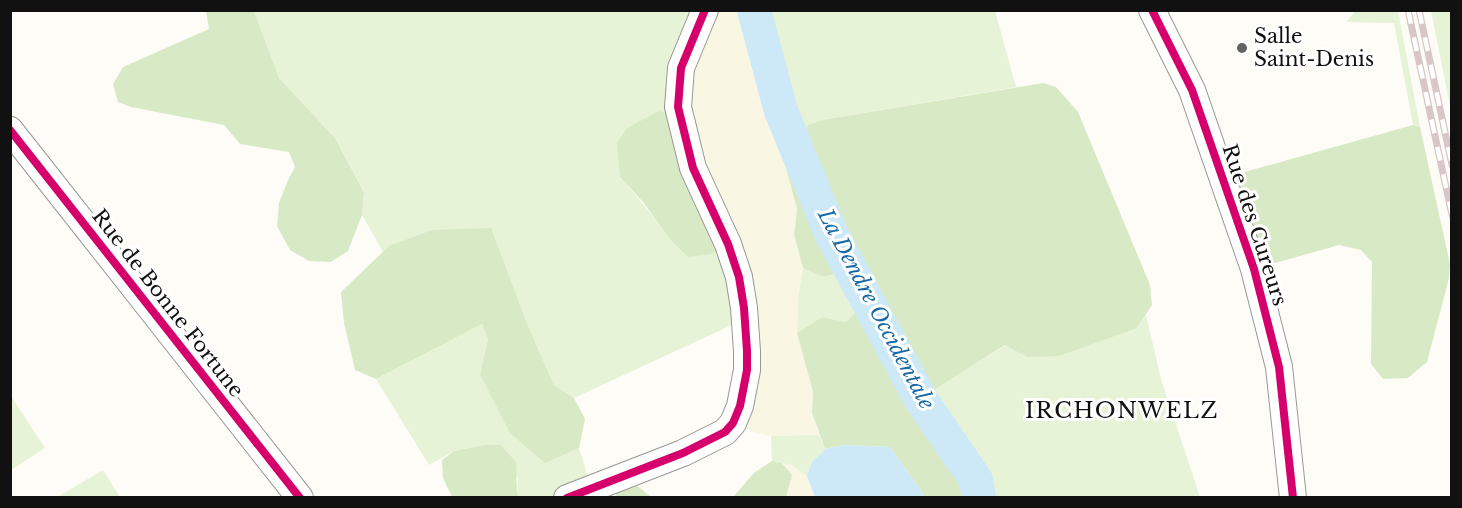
<svg xmlns="http://www.w3.org/2000/svg" width="1462" height="508" font-family="'Libre Baskerville',serif">
  <style>
    .farmland { fill: #f9f7e4 }
    .green { fill: #e7f3d7 }
    .forest { fill: #d8eac5 }
    .water { fill: #cde8f7 }
    .lines { fill: none; stroke-linecap: round; stroke-linejoin: round }
    .river { stroke: #cde8f7; stroke-width: 34 }
    .minor-casing { stroke: #979795; stroke-width: 28 }
    .minor { stroke: #fffffe; stroke-width: 26 }
    .rail-casing { stroke: #d9c6c7; stroke-width: 7 }
    .rail { stroke: #fff; stroke-width: 4.5; stroke-dasharray: 14; stroke-linecap: butt }
    .cycleway-casing { stroke: #fff; stroke-width: 11 }
    .cycleway { stroke: #d6006c; stroke-width: 8 }
    .poi-dot { fill: #646362; stroke: #fff; stroke-width: 2 }
    .labels { text-anchor: middle; stroke-width: 6; stroke-linejoin: round; paint-order: stroke }
    .poi-label { font-size: 20px; fill: #111; stroke: #fff; text-anchor: start }
    .street-label { font-size: 20px; fill: #111; stroke: #fff }
    .water-label { font-size: 21px; font-style: italic; fill: #1768a6; stroke: #fff }
    .quarter-label { font-size: 22px; letter-spacing: 1.5px; fill: #111; stroke: #fff }
  </style>
  <rect width="100%" height="100%" fill="#fdfcf7"/>
  <path class="farmland" d="M 705,11 L 754,11 L 781,111 L 794,143 L 785,164 L 797,209 L 794,235 L 803,268 L 798,298 L 797,332 L 813,392 L 812,413 L 819,435 L 771,436 L 747,430 L 737,413 L 747,370 L 683,128 Z
    M 783,463 L 792,465 L 807,476 L 815,497 L 786,497 L 791,475 Z"/>
  <path class="green" d="M 254,11 L 705,11 L 678,107 L 620,177 C 644,203 663,232 688,257 L 728,244 L 745,319 L 574,398 L 554,385 L 526,321 L 389,246 L 383,252 L 362,215 L 364,191 L 335,138 L 279,78 Z
    M 754,11 L 995,11 L 1016,87 L 827,119 L 804,133 L 794,143 L 781,111 Z
    M 1355,11 L 1398,11 L 1420,127 L 1413,125 L 1394,23 L 1346,22 Z
    M 1431,11 L 1451,11 L 1451,111 Z
    M 803,268 L 823,277 L 851,270 L 871,306 L 859,309 L 846,322 L 822,317 L 797,333 L 798,298 Z
    M 1146,315 L 1161,379 L 1200,497 L 979,497 L 976,480 L 920,398 L 1006,345 L 1027,357 L 1137,328 Z
    M 482,324 L 488,339 L 480,374 L 545,462 L 579,448 L 591,487 L 567,497 L 519,497 L 517,494 L 518,478 L 484,445 L 454,451 L 429,465 L 376,379 Z
    M 11,396 L 45,448 L 11,470 L 10,470 Z
    M 819,435 L 825,449 L 812,462 L 807,476 L 792,465 L 772,461 L 771,436 Z
    M 103,470 L 120,497 L 57,497 Z"/>
  <path class="forest" d="M 206,11 L 254,11 L 279,78 L 335,138 L 364,192 L 362,215 L 348,251 L 331,262 L 309,261 L 290,250 L 277,226 L 279,203 L 288,180 L 295,167 L 289,152 L 240,144 L 224,125 L 131,107 L 118,102 L 113,84 L 123,67 L 209,29 Z
    M 1043,83 L 1056,87 L 1078,112 L 1150,285 L 1152,305 L 1137,328 L 1059,356 L 1027,357 L 1005,345 L 921,398 L 976,480 L 979,497 L 923,497 L 922,492 L 890,447 L 844,445 L 825,449 L 812,413 L 813,392 L 797,333 L 822,317 L 846,322 L 859,309 L 870,306 L 851,270 L 823,277 L 803,268 L 794,235 L 797,209 L 785,164 L 794,143 L 804,133 L 808,125 L 827,119 Z
    M 659,111 L 679,117 L 728,244 L 712,254 L 688,257 L 670,239 L 643,202 L 620,177 L 617,143 L 627,128 Z
    M 1413,125 L 1420,127 L 1450,264 L 1449,278 L 1427,362 L 1408,378 L 1383,379 L 1371,364 L 1372,262 L 1361,250 L 1339,245 L 1254,269 L 1223,178 Z
    M 491,228 L 526,321 L 554,385 L 574,398 L 585,419 L 579,448 L 545,463 L 510,433 L 480,374 L 488,339 L 482,324 L 376,379 L 355,370 L 344,323 L 341,292 L 389,246 L 432,230 Z
    M 484,445 L 501,445 L 516,462 L 517,494 L 519,497 L 452,497 L 443,478 L 442,460 L 454,451 Z
    M 772,461 L 782,463 L 792,475 L 786,497 L 733,497 L 754,473 Z
    M 634,483 L 651,497 L 617,497 L 614,490 Z"/>
  <path class="water" d="M 844,445 L 890,447 L 922,492 L 923,497 L 815,497 L 807,476 L 812,462 L 825,449 Z"/>
  <g class="lines">
    <path class="river" d="M 754,10 L 781,111 L 832,235 L 920,398 L 976,480 L 979,498"/>
    <g class="minor-casing">
      <path id="minor" d="M 1152,10 L 1192,90 L 1254,269 L 1279,367 L 1293,498
        M 10,130 L 300,498
        M 567,498 L 683,453 L 725,432 L 733,423 L 740,406 L 747,370 L 747,351 L 744,308 L 739,277 L 728,244 L 693,168 L 678,107 L 681,68 L 705,10"/>
    </g>
    <use href="#minor" class="minor"/>
    <g class="rail-casing">
      <path id="rail" d="M 1408,10 L 1452,215
        M 1419,10 L 1452,165"/>
    </g>
    <use href="#rail" class="rail"/>
    <g class="cycleway-casing">
      <path id="cycleway" d="M 1152,10 L 1192,90 L 1254,269 L 1279,367 L 1293,498
        M 10,130 L 300,498
        M 567,498 L 683,453 L 725,432 L 733,423 L 740,406 L 747,370 L 747,351 L 744,308 L 739,277 L 728,244 L 693,168 L 678,107 L 681,68 L 705,10"/>
    </g>
    <use href="#cycleway" class="cycleway"/>
  </g>
  <circle class="poi-dot" cx="1242" cy="48" r="6"/>
  <g class="labels">
    <g class="poi-label">
      <text x="1254" y="43">Salle<tspan x="1254" dy="23">Saint-Denis</tspan></text>
    </g>
    <g class="street-label">
      <text transform="translate(1255 225) rotate(72)" y="7">Rue des Cureurs</text>
      <text transform="translate(168 303) rotate(52)" y="7">Rue de Bonne Fortune</text>
    </g>
    <g class="water-label">
      <text transform="translate(876 309) rotate(62)" y="7">La Dendre Occidentale</text>
    </g>
    <g class="quarter-label">
      <text x="1122" y="418">IRCHONWELZ</text>
    </g>
  </g>
  <rect width="1462" height="508" fill="none" stroke="#111111" stroke-width="24"/>
</svg>
